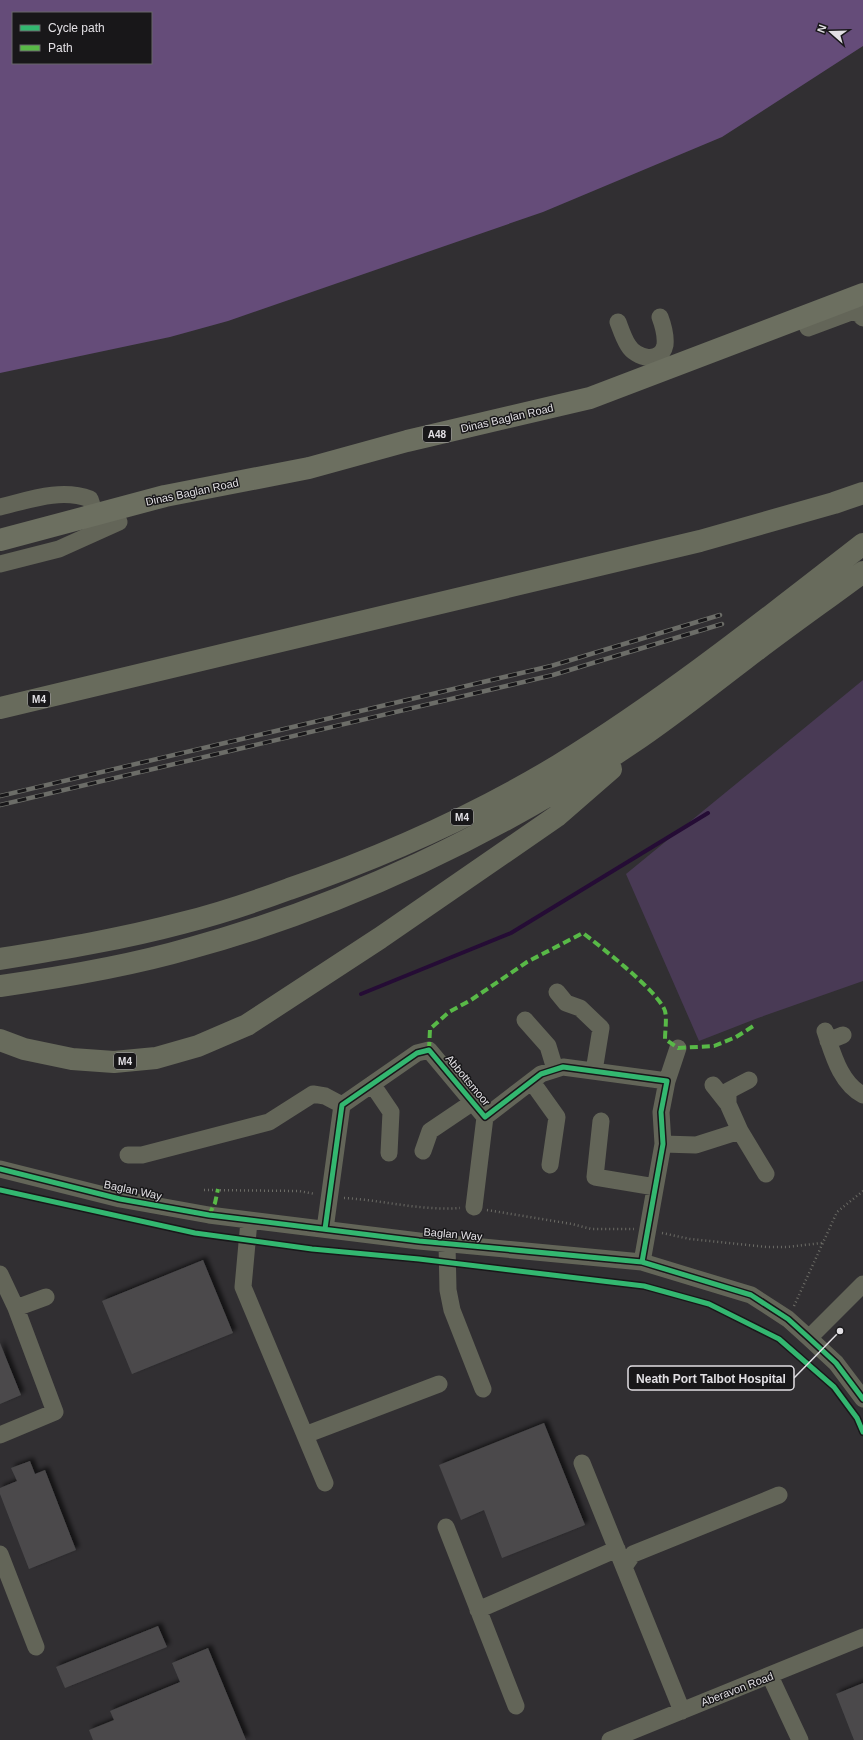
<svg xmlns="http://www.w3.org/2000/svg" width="863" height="1740" font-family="Arial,sans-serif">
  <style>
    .green { fill: #493a55 }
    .forest { fill: #654c79; fill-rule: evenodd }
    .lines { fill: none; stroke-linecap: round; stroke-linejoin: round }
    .stream { stroke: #250c35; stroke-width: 4 }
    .building { fill: #4b4a4c; filter: url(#shadow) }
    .path { stroke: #6c6c66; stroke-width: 2.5; stroke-dasharray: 1 3; stroke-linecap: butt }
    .minor { stroke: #636558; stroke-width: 17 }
    .major { stroke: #6c6f60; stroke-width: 22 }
    .highway { stroke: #686b5c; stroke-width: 22 }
    .rail-casing { stroke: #6c6d68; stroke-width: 4.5 }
    .rail { stroke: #181719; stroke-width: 3; stroke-dasharray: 9; stroke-linecap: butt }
    .quiet { stroke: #58b947; stroke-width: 4; stroke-dasharray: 8 4; stroke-linecap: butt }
    .cycleway-casing { stroke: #181719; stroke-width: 8 }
    .cycleway { stroke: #33b770; stroke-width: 5 }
    .labels { text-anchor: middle; stroke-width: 3; stroke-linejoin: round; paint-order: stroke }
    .shield { fill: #181719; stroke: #a5a4a7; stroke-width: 1 }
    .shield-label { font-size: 10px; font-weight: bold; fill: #e2e0e4 }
    .street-label { font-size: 11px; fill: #e2e0e4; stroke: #181719 }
    .leader { fill: none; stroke: #e2e0e4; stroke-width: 1.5 }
    .callout-dot { fill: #e2e0e4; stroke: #181719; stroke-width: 1.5 }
    .callout { fill: #181719; stroke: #e2e0e4; stroke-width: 1.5 }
    .callout-label { font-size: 12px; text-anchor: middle; font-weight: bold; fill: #e2e0e4 }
  </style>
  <defs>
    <filter id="shadow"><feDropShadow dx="3.5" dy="-3.5" stdDeviation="2" flood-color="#0009"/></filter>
  </defs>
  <rect width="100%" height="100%" fill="#312f32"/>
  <path class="green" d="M 863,680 L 863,981 L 758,1018 L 699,1041 L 626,874 Z"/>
  <path class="forest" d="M 0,0 L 863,0 L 863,46 L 722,137 L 543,212 L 228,321 L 170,337 L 0,373 ZM 13,13 L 151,13 L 151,63 L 13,63 Z"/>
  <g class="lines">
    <path class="stream" d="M 361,994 L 511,933 L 708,813"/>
  </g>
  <path class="building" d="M 203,1260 L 233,1333 L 132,1374 L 102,1301 Z
    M 0,1343 L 21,1395 L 0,1404 Z
    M 544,1423 L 585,1525 L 502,1558 L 484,1510 L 461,1520 L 439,1465 Z
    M 30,1461 L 35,1474 L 45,1470 L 76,1550 L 29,1569 L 0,1494 L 0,1488 L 17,1481 L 11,1468 Z
    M 158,1626 L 167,1647 L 65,1688 L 56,1667 Z
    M 208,1648 L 246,1740 L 93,1740 L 89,1730 L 114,1720 L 110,1711 L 180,1682 L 172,1663 Z
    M 863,1683 L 863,1740 L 854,1740 L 836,1694 Z"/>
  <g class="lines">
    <path class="path" d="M 204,1190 L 299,1191 L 315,1194
      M 344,1198 C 382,1200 421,1211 460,1208
      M 487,1210 L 572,1224 L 591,1229 L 634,1229
      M 662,1233 L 690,1239 L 767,1247 L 787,1247 L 822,1243
      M 794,1306 L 837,1212 L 863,1191"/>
    <path class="minor" d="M 803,317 L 808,328 L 851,312 L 858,313 L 863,318
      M 618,322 C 621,330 624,339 628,345 C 636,359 661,364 665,345 C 666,336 663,325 660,317
      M 0,507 C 29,500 61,488 90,499 L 95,514
      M 0,564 L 59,549 L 119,522
      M 557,992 L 566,1003 L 580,1008 L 601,1028 L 594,1071
      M 525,1020 L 548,1046 L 555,1069
      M 825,1031 C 833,1054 840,1083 863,1095
      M 828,1041 L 843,1035
      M 667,1081 L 678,1048
      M 532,1082 L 557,1117 L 550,1165
      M 372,1084 L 391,1112 L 389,1153
      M 713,1085 L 728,1104 L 728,1091 L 749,1080
      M 728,1104 L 740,1131 L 766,1174
      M 601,1121 L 595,1177 L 655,1187
      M 663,1144 L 696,1145 L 740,1131
      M 423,1151 L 430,1131 L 473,1102
      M 128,1155 L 142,1155 L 269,1122 L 313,1094 L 325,1096 L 342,1105
      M 0,1169 L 120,1199 L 209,1215 L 419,1241 L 642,1262 L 751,1295 L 788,1319 L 809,1338 L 836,1363 L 863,1399
      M 474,1207 L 485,1117
      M 249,1221 L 243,1287 L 325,1483
      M 325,1229 L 342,1105 L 417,1053 L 429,1050 L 485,1117 L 541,1074 L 563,1067 L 667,1081 L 661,1112 L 663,1144 L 642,1262
      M 447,1243 L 448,1290 L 452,1310 L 483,1389
      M 0,1274 L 16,1308 L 55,1412 L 0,1435
      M 16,1308 L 46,1297
      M 809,1338 L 863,1284
      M 305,1435 L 439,1384
      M 582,1463 L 682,1711
      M 446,1527 L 516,1706
      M 0,1554 L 36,1647
      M 624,1567 L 633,1554 L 779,1495
      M 478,1610 L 617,1549
      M 770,1676 L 800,1740
      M 610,1740 L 863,1637"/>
    <path class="major" d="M 0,540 L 165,496 L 309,468 L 407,441 L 590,398 L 863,294"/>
    <path class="highway" d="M 0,708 L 700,541 L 834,503 L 863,493
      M 0,959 C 61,949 122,939 182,923 C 218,914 254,902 289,889 C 382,857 474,816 559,765 C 666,699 764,621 863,544
      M 0,986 C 64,977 129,966 191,948 C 345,906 500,832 632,743 C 671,717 708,687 745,659 C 784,629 824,601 863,572
      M 0,1040 L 24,1049 L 72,1059 L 114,1062 L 156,1058 L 198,1046 L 247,1025 L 380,938 L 557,816 L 611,769"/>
    <g class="rail-casing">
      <path id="rail" d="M 0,796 L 551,666 L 720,615
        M 0,805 L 553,675 L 722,624"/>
    </g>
    <use href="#rail" class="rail"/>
    <path class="quiet" d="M 429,1050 L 430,1029 L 449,1012 L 471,1000 L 527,962 L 583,933 C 601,947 659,992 665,1011 C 667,1019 665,1031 665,1039 L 678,1048 L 714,1046 L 736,1037 L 755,1025
      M 209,1215 L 215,1203 L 218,1189"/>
    <g class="cycleway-casing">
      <path id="cycleway" d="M 0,1169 L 120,1199 L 209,1215 L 419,1241 L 642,1262 L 751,1295 L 788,1319 L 809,1338 L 836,1363 L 863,1399
        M 0,1190 L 195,1233 L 312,1249 L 419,1259 L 644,1286 L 709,1304 L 779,1339 L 834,1387 L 857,1418 L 863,1432
        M 325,1229 L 342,1105 L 417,1053 L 429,1050 L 485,1117 L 541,1074 L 563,1067 L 667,1081 L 661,1112 L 663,1144 L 642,1262"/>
    </g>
    <use href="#cycleway" class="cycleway"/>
  </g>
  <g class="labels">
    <g class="shield">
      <rect x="423" y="426" width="28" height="16" rx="3"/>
      <rect x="28" y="691" width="22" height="16" rx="3"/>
      <rect x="451" y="809" width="22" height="16" rx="3"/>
      <rect x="114" y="1053" width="22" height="16" rx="3"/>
    </g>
    <g class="shield-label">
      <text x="437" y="438">A48</text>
      <text x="39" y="703">M4</text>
      <text x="462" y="821">M4</text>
      <text x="125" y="1065">M4</text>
    </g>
    <g class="street-label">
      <text transform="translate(507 418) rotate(-13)" y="4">Dinas Baglan Road</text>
      <text transform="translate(192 492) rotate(-12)" y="4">Dinas Baglan Road</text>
      <text transform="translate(468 1080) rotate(50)" y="4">Abbottsmoor</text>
      <text transform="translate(133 1190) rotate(12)" y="4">Baglan Way</text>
      <text transform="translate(453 1234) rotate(5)" y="4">Baglan Way</text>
      <text transform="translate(737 1689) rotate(-21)" y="4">Aberavon Road</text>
    </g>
  </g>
  <path class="leader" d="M840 1331L794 1378"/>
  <circle class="callout-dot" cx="840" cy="1331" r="4"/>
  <rect class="callout" x="628" y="1366" width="166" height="24" rx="4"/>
  <g class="callout-label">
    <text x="711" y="1383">Neath Port Talbot Hospital</text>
  </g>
  <rect x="12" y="12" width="140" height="52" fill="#181719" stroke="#69676a"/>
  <rect x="20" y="25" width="20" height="6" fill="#33b770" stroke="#69676a"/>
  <text x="48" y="32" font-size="12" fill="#e2e0e4">Cycle path</text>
  <rect x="20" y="45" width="20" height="6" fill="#58b947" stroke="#69676a"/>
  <text x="48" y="52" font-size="12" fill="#e2e0e4">Path</text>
  <g transform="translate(831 32) rotate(290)" stroke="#181719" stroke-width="3" paint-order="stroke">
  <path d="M0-3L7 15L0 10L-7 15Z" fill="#e2e0e4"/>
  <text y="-6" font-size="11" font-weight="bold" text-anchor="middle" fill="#e2e0e4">N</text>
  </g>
</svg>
